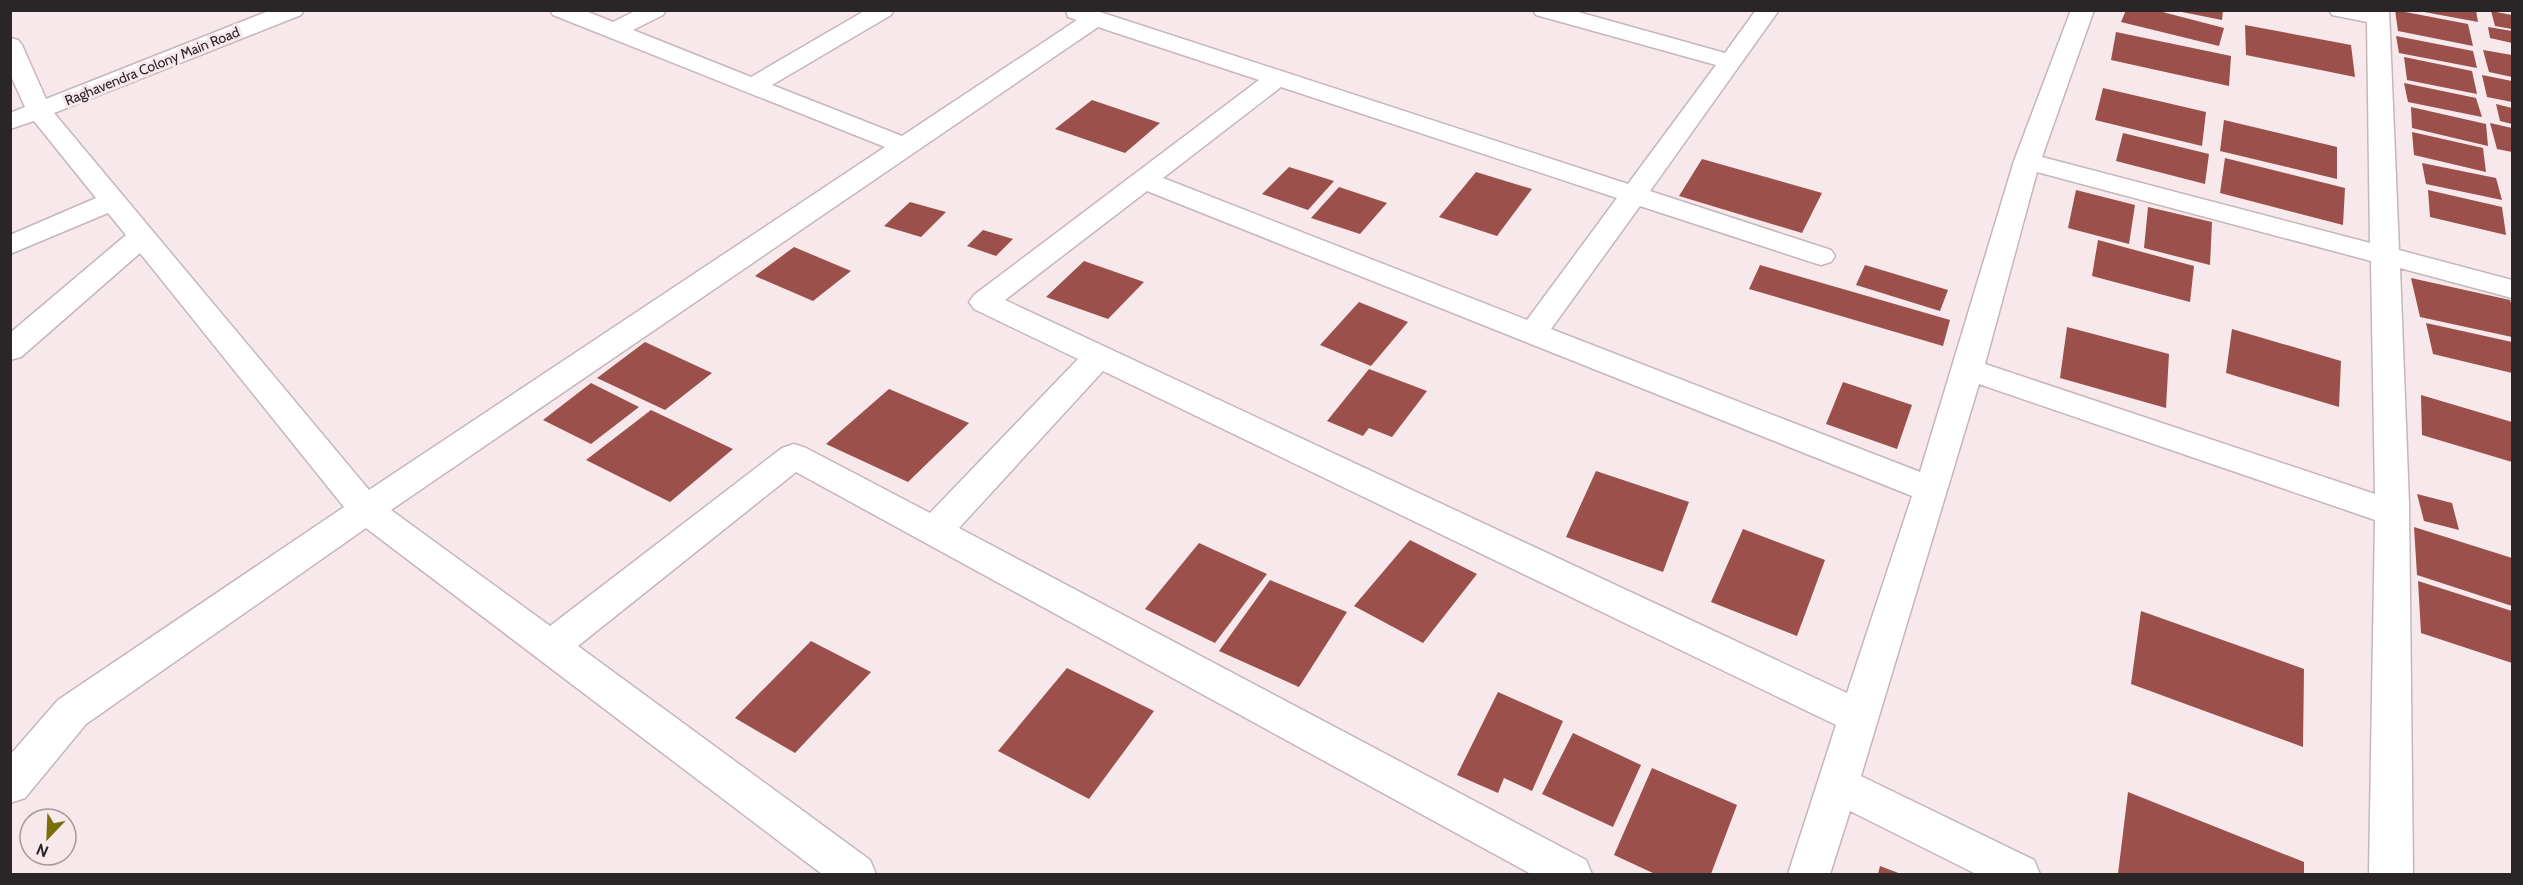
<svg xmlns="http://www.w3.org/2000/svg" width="2523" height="885" font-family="Cabin,sans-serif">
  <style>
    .building { fill: #9b504b }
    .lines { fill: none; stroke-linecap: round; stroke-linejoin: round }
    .street-casing { stroke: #c5b7b9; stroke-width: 3 }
    .street { fill: #fff; fill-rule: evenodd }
    .labels { text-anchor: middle; stroke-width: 6; stroke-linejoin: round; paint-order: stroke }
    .far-street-label { font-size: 14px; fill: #2a2526; stroke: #f6e8eb }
  </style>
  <rect width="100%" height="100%" fill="#f6e8eb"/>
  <path class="building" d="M 2126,10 L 2155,10 L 2224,28 L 2219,46 L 2121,22 Z
    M 2182,10 L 2223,10 L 2222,20 L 2182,12 Z
    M 2395,10 L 2468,24 L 2473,46 L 2398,31 Z
    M 2424,10 L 2476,10 L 2478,22 L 2424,12 Z
    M 2491,11 L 2512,15 L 2512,29 L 2495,26 Z
    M 2245,25 L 2351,45 L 2355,77 L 2246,55 Z
    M 2488,27 L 2512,31 L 2512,43 L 2490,38 Z
    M 2116,32 L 2231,56 L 2229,86 L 2111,60 Z
    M 2396,36 L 2473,51 L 2477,68 L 2399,53 Z
    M 2483,50 L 2512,55 L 2512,77 L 2489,72 Z
    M 2404,57 L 2472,71 L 2477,94 L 2407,80 Z
    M 2482,75 L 2512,81 L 2512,102 L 2487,97 Z
    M 2404,83 L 2476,98 L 2482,117 L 2408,102 Z
    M 2103,88 L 2206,112 L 2202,146 L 2095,120 Z
    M 1092,100 L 1160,123 L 1125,153 L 1055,129 Z
    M 2496,104 L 2512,108 L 2512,124 L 2500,121 Z
    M 2411,107 L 2486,124 L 2488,146 L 2412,128 Z
    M 2224,120 L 2337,147 L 2337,179 L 2220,151 Z
    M 2490,123 L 2512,128 L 2512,152 L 2497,149 Z
    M 2412,132 L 2483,148 L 2486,172 L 2414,155 Z
    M 2123,133 L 2209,154 L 2205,184 L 2116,161 Z
    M 2225,158 L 2345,188 L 2343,225 L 2220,193 Z
    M 1702,159 L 1822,193 L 1802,233 L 1679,196 Z
    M 2422,163 L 2496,178 L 2502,200 L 2426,184 Z
    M 1289,167 L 1334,181 L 1308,210 L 1262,194 Z
    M 1476,172 L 1532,189 L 1497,236 L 1439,217 Z
    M 1339,187 L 1387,203 L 1360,234 L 1311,218 Z
    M 2076,190 L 2135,205 L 2129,244 L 2068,228 Z
    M 2428,190 L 2502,207 L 2506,235 L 2430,217 Z
    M 910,202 L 946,212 L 921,237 L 884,226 Z
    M 2148,207 L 2212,222 L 2210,265 L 2144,248 Z
    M 983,230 L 1013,239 L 996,256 L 967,246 Z
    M 2098,240 L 2194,266 L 2190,302 L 2092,276 Z
    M 794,247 L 851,271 L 813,301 L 755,276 Z
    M 1084,261 L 1144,282 L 1108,319 L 1046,297 Z
    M 1760,265 L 1950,320 L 1943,346 L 1749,289 Z
    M 1865,265 L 1948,290 L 1940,311 L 1856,285 Z
    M 2411,278 L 2510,300 L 2512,307 L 2512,337 L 2420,317 Z
    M 1359,302 L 1408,322 L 1371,366 L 1320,345 Z
    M 2426,323 L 2512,342 L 2512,373 L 2433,354 Z
    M 2067,327 L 2169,354 L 2166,408 L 2060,378 Z
    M 2232,329 L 2341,361 L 2339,407 L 2226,373 Z
    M 645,342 L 712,373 L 665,410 L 597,378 Z
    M 1369,369 L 1427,391 L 1392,437 L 1369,428 L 1363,436 L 1327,421 Z
    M 1843,382 L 1912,405 L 1897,449 L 1826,424 Z
    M 591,383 L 639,407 L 591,444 L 543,420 Z
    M 889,389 L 969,423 L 908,482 L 826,444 Z
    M 2421,395 L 2512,422 L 2512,462 L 2422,435 Z
    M 651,410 L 733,449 L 670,502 L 586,460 Z
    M 1596,471 L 1689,502 L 1663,572 L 1566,537 Z
    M 2417,494 L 2452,503 L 2459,530 L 2424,521 Z
    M 2414,527 L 2512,558 L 2512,606 L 2417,575 Z
    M 1743,529 L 1825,560 L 1797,636 L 1711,602 Z
    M 1410,540 L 1477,574 L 1423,643 L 1354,606 Z
    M 1199,543 L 1267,574 L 1215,643 L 1145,609 Z
    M 1270,580 L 1347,612 L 1299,687 L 1219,651 Z
    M 2418,581 L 2512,611 L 2512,663 L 2421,633 Z
    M 2141,611 L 2304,669 L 2303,747 L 2131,684 Z
    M 811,641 L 871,672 L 795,753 L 735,718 Z
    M 1067,668 L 1154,711 L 1089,799 L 998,751 Z
    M 1498,692 L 1563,721 L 1532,791 L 1504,778 L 1498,793 L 1457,775 Z
    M 1573,733 L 1641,765 L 1613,827 L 1542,794 Z
    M 1652,768 L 1737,805 L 1711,874 L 1655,874 L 1614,855 Z
    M 2128,792 L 2304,862 L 2304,874 L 2118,874 Z
    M 1880,866 L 1901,874 L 1878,874 Z"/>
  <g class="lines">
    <g class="street-casing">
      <path id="street" d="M 271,10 L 304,10 L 301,15 L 54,113 L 369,490 L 885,147 L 553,15 L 550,10 L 583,10 L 613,22 L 637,10 L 666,10 L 663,15 L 633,30 L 751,77 L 866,10 L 894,10 L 891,15 L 772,85 L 902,136 L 1077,20 L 1068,17 L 1066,10 L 1094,10 L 1628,184 L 1716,65 L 1536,15 L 1533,10 L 1571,10 L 1725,53 L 1756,10 L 1779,10 L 1650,191 L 1831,250 L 1835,256 L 1831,262 L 1821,265 L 1811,262 L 1640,206 L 1551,329 L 1920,472 L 2014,161 L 2071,10 L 2094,10 L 2042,157 L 2370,243 L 2367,22 L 2332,15 L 2329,10 L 2389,10 L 2399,250 L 2512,280 L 2512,298 L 2400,268 L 2409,504 L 2413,874 L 2369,874 L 2375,520 L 1979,384 L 1861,776 L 2034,860 L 2040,874 L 1976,874 L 1850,811 L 1830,874 L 1788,874 L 1836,725 L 1103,371 L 959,528 L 1586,860 L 1592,874 L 1531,874 L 796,472 L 578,646 L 870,860 L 876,874 L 822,874 L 366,528 L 86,724 L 25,798 L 10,803 L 10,755 L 58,700 L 344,507 L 140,253 L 21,357 L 10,360 L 10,333 L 126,235 L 108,213 L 10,254 L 10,235 L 96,198 L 34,121 L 10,129 L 10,113 L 25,107 L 10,74 L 10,38 L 18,40 L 22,45 L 46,99 ZM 1098,27 L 1259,80 L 974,295 L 969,302 L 974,309 L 1078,359 L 930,513 L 806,448 L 794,444 L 782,448 L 550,626 L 391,510 ZM 1281,87 L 1617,198 L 1527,320 L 1163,178 ZM 2037,172 L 2371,261 L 2375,494 L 1985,364 ZM 1147,191 L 1912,496 L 1847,693 L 1005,300 Z"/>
    </g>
    <use href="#street" class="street"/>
  </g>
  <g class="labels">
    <g class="far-street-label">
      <text transform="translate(152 66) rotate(-22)" y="5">Raghavendra Colony Main Road</text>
    </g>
  </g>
  <rect width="2523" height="885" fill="none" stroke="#2a2526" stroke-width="24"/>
  <g transform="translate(48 837) rotate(203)"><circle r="28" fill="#f6e8eb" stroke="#a49a9c" stroke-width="1.5"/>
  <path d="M0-4.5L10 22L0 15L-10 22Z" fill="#796e0a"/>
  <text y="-9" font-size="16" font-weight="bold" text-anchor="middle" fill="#2a2526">N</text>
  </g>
</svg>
